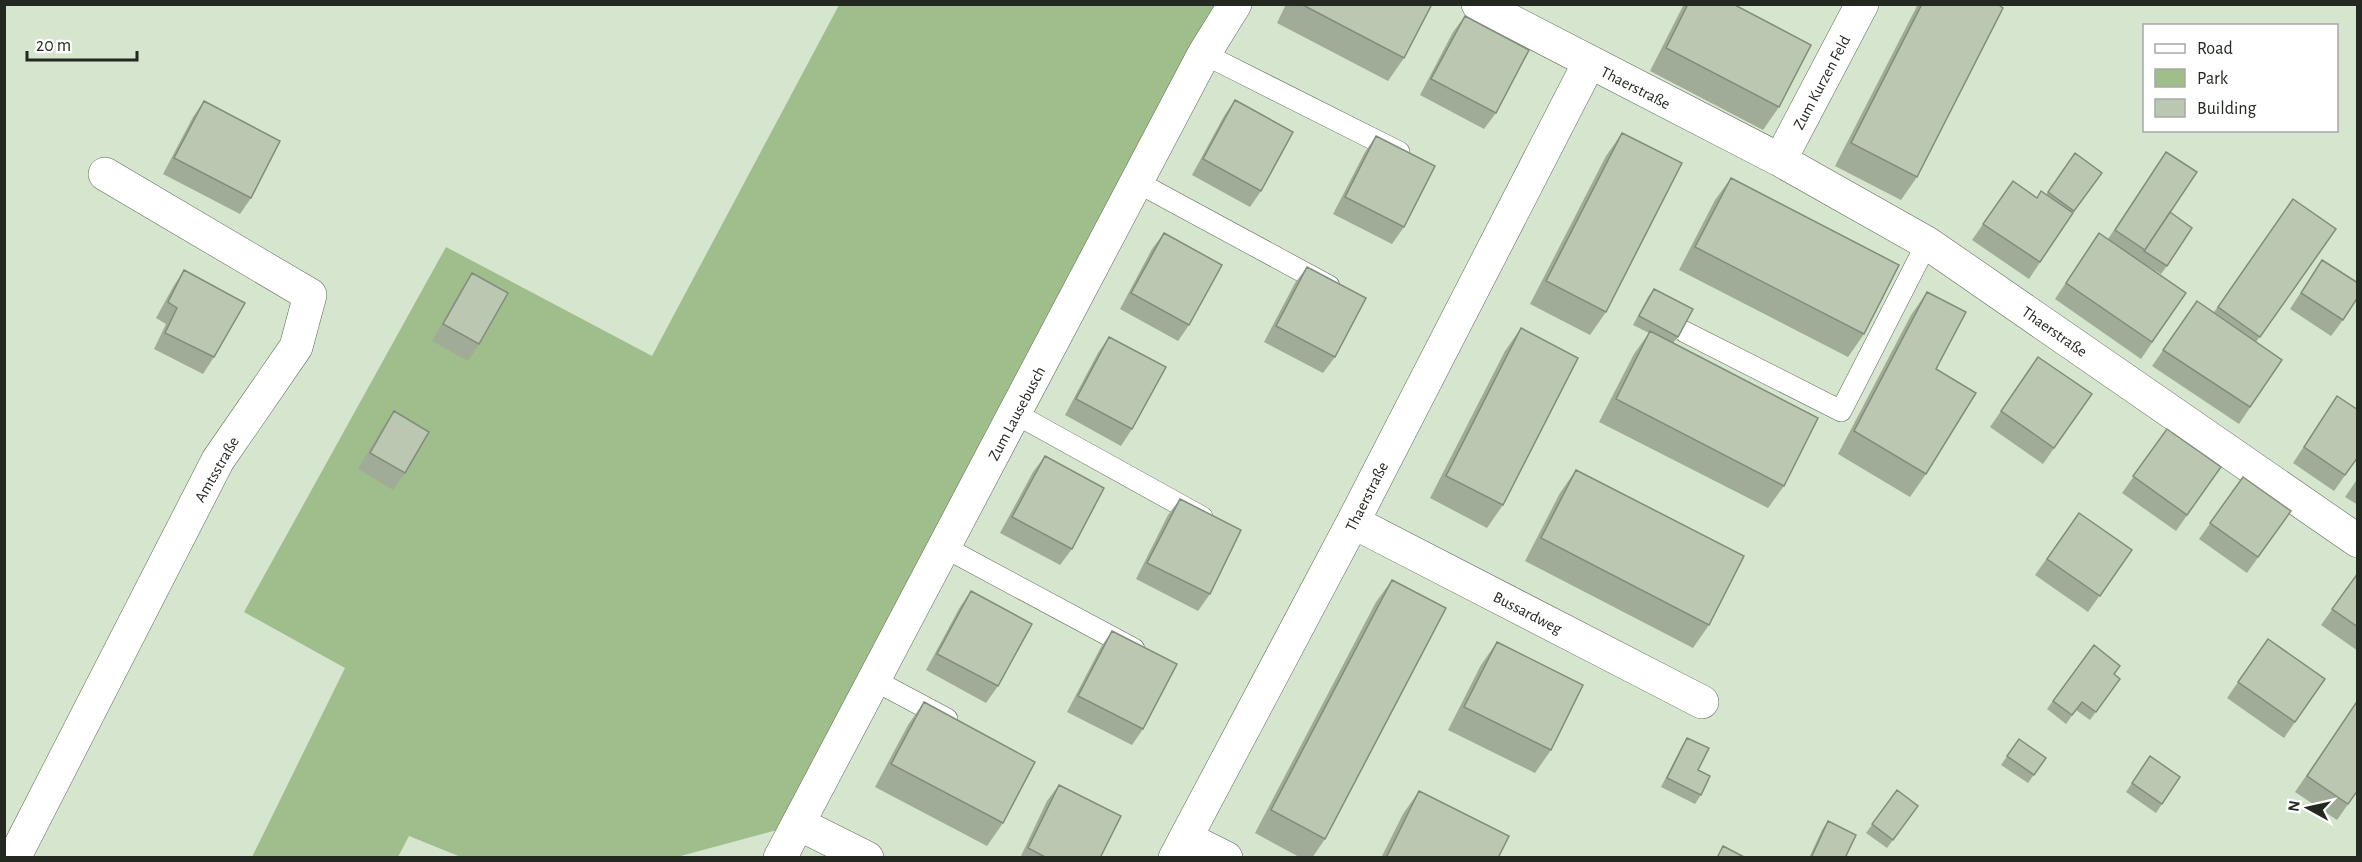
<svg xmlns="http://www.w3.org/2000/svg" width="2362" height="862" font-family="'Alegreya Sans',sans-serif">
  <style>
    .green { fill: #9fbe8c }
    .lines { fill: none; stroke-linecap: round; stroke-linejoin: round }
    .lane-casing { stroke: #5e6b57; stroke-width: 22 }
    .street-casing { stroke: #5e6b57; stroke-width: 34 }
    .lane { stroke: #fff; stroke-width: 21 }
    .street { stroke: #fff; stroke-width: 33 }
    .wall { fill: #a0ac98 }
    .building { fill: #bac8b1; stroke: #828c7c; stroke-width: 1.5 }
    .labels { text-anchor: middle; stroke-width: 5; stroke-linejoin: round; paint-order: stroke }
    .street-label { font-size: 16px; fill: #232920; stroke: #fff }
  </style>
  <rect width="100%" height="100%" fill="#d6e5cd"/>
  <path class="green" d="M 839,5 L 1235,5 L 799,824 L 677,857 L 461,857 L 409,836 L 398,857 L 252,857 L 345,668 L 244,612 L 446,247 L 652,356 Z"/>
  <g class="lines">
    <g class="lane-casing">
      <path id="lane" d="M 1204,54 L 1399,152
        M 1137,182 L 1329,286
        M 1685,332 L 1841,411 L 1927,243
        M 1016,414 L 1202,517
        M 944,547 L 1134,649
        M 874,680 L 947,719"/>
    </g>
    <g class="street-casing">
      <path id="street" d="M 1478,4 L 1780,160 L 1927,243 L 2358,541
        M 1780,160 L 1862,4
        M 1353,522 L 1702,702
        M 799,824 L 867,858
        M 1186,838 L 1226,858
        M 14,858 L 218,460 L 296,347 L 310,295 L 105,174
        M 780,858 L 1204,54 L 1235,4
        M 1175,858 L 1353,522 L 1589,63"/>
    </g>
    <use href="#lane" class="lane"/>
    <use href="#street" class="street"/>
  </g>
  <path class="wall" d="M 1286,4 L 1432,4 L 1404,58 L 1388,81 L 1277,23 Z
    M 1684,4 L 1733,4 L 1779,107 L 1763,130 L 1650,71 Z
    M 1918,4 L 1997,4 L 1917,177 L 1901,200 L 1835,166 Z
    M 1465,16 L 1496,113 L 1484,129 L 1420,95 L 1453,32 Z
    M 1235,100 L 1261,191 L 1250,207 L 1192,175 L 1224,116 Z
    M 204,101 L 251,198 L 240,214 L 163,174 L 193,117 Z
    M 1622,133 L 1606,312 L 1590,335 L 1530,304 L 1606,156 Z
    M 1376,136 L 1404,227 L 1392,244 L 1333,214 L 1365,152 Z
    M 2166,152 L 2164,221 L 2167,266 L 2161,274 L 2138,260 L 2186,293 L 2141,359 L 2055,299 L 2099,233 L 2108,239 Z
    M 2075,153 L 2102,173 L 2073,213 L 2029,279 L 1972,240 L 2013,181 L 2037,198 L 2046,195 Z
    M 1731,178 L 1864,334 L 1848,357 L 1679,270 L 1715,200 Z
    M 2293,199 L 2336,229 L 2256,342 L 2282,360 L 2239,424 L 2152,366 L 2197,301 L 2214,312 Z
    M 1164,233 L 1189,325 L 1178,341 L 1120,309 L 1152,249 Z
    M 2322,260 L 2343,320 L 2331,336 L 2290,309 Z
    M 1307,267 L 1335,357 L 1323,373 L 1264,342 L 1295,283 Z
    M 184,270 L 214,357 L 203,374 L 154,349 L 166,324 L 156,318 L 173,287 Z
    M 472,273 L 479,344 L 468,361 L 432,341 L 461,289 Z
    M 1654,289 L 1678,337 L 1673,343 L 1784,486 L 1768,508 L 1599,422 L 1634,354 L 1649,333 L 1633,325 L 1648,297 Z
    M 1927,292 L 1926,474 L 1910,497 L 1838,454 L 1911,315 Z
    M 1521,328 L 1503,505 L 1487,528 L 1430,498 L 1505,351 Z
    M 1109,337 L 1132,429 L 1121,446 L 1065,415 L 1098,353 Z
    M 2038,357 L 2092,394 L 2043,464 L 1990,427 Z
    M 2337,396 L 2358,457 L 2334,491 L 2293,463 Z
    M 394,411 L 405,473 L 393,490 L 358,469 L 382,428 Z
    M 2167,429 L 2221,467 L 2176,531 L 2122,493 Z
    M 1045,456 L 1072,549 L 1060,565 L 1000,533 L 1033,472 Z
    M 1576,470 L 1709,625 L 1693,648 L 1525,561 L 1560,493 Z
    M 2243,477 L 2291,511 L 2247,573 L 2199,539 Z
    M 2358,478 L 2358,505 L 2345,497 Z
    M 1180,499 L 1210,594 L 1198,611 L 1136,579 L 1168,515 Z
    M 2079,513 L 2132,550 L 2088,612 L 2035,575 Z
    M 2358,573 L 2358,651 L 2321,625 Z
    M 1392,580 L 1325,839 L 1312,858 L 1301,858 L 1255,833 L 1376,602 Z
    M 971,591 L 998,686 L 986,703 L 926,670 L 960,607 Z
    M 1112,631 L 1143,729 L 1132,745 L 1067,712 L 1101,647 Z
    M 2268,639 L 2325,679 L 2284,738 L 2227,698 Z
    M 1497,642 L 1551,750 L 1535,773 L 1448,730 L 1481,665 Z
    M 2094,645 L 2114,674 L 2120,679 L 2090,720 L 2076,710 L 2066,724 L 2047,709 Z
    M 2358,700 L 2358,790 L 2337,820 L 2295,792 Z
    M 924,702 L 1003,823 L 987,846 L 875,787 L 908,725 Z
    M 1687,738 L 1698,770 L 1701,795 L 1695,804 L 1661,787 L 1682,746 Z
    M 2019,739 L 2046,758 L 2028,783 L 2001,765 Z
    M 2150,756 L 2180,777 L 2156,813 L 2126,792 Z
    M 1059,785 L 1100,858 L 1020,858 L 1047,801 Z
    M 1897,790 L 1918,806 L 1887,848 L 1866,833 Z
    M 1419,791 L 1498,858 L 1381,858 L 1403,814 Z
    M 1828,821 L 1845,858 L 1809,858 L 1822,830 Z"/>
  <path class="building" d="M 1301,4 L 1432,4 L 1404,58 Z
    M 1688,4 L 1733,4 L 1811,45 L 1779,107 L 1666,48 Z
    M 1922,4 L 1997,4 L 2003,8 L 1917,177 L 1851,143 Z
    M 1465,16 L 1529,50 L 1496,113 L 1431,79 Z
    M 1235,100 L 1293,132 L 1261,191 L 1203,159 Z
    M 204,101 L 280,141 L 251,198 L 174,158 Z
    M 1622,133 L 1682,163 L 1606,312 L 1546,281 Z
    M 1376,136 L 1435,166 L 1404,227 L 1345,197 Z
    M 2166,152 L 2197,172 L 2145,250 L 2115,230 Z
    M 2075,153 L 2102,173 L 2074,211 L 2048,192 Z
    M 1731,178 L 1899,265 L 1864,334 L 1695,247 Z
    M 2013,181 L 2037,198 L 2041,191 L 2073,213 L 2040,262 L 1983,224 Z
    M 2293,199 L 2336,229 L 2260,337 L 2218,307 Z
    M 2170,212 L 2192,228 L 2167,266 L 2144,251 Z
    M 1164,233 L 1222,265 L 1189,325 L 1131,293 Z
    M 2099,233 L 2186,293 L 2152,342 L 2066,283 Z
    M 2322,260 L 2358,283 L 2358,297 L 2343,320 L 2301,293 Z
    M 1307,267 L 1366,298 L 1335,357 L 1276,326 Z
    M 184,270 L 245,303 L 214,357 L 165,333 L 177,308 L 168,302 Z
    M 472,273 L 508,293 L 479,344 L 443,324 Z
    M 1654,289 L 1693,309 L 1678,337 L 1639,316 Z
    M 1927,292 L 1966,312 L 1936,369 L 1976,393 L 1926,474 L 1854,431 Z
    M 2197,301 L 2282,360 L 2250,407 L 2163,350 Z
    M 1521,328 L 1578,358 L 1503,505 L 1446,476 Z
    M 1650,331 L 1818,418 L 1784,486 L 1616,399 Z
    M 1109,337 L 1166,367 L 1132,429 L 1076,399 Z
    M 2038,357 L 2092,394 L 2054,448 L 2001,411 Z
    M 2337,396 L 2358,410 L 2358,457 L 2345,475 L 2304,447 Z
    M 394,411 L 429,432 L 405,473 L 370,453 Z
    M 2167,429 L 2221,467 L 2187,515 L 2133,476 Z
    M 1045,456 L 1104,488 L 1072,549 L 1012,517 Z
    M 1576,470 L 1744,556 L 1709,625 L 1541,538 Z
    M 2243,477 L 2291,511 L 2258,557 L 2210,523 Z
    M 1180,499 L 1241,530 L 1210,594 L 1147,563 Z
    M 2079,513 L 2132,550 L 2100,596 L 2047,559 Z
    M 2358,573 L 2358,627 L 2332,609 Z
    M 1392,580 L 1446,608 L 1325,839 L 1271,810 Z
    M 971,591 L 1032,624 L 998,686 L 937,654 Z
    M 1112,631 L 1177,664 L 1143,729 L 1078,696 Z
    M 2268,639 L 2325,679 L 2295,722 L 2238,682 Z
    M 1497,642 L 1583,685 L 1551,750 L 1464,707 Z
    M 2094,645 L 2120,666 L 2114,674 L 2120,679 L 2096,712 L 2082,702 L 2072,715 L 2053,701 Z
    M 2358,700 L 2358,790 L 2348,804 L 2307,776 Z
    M 924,702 L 1035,762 L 1003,823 L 891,764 Z
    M 1687,738 L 1709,748 L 1698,770 L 1710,776 L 1701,795 L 1667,778 Z
    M 2019,739 L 2046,758 L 2034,775 L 2007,756 Z
    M 2150,756 L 2180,777 L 2162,804 L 2132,783 Z
    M 1059,785 L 1121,816 L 1100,858 L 1047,858 L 1028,848 Z
    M 1897,790 L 1918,806 L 1893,840 L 1872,824 Z
    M 1419,791 L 1509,836 L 1498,858 L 1386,858 Z
    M 1828,821 L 1856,835 L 1845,858 L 1811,858 Z
    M 1723,846 L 1746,858 L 1717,858 Z"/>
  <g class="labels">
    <g class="street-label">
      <text transform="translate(1821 82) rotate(-62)" y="6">Zum Kurzen Feld</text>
      <text transform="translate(1636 87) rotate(27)" y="6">Thaerstraße</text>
      <text transform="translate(2055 331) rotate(35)" y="6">Thaerstraße</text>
      <text transform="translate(1016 413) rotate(-62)" y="6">Zum Lausebusch</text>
      <text transform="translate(216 469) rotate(-60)" y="6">Amtsstraße</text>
      <text transform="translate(1366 496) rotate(-63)" y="6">Thaerstraße</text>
      <text transform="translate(1528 612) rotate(27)" y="6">Bussardweg</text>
    </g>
  </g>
  <rect width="2362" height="862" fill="none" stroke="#232920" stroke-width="12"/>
  <rect x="2143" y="24" width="195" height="108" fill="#ffffff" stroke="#a7a9a6" stroke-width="1.5"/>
  <rect x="2155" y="44" width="30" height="9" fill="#ffffff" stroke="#a7a9a6" stroke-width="1.5"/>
  <text x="2197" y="54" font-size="18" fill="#232920">Road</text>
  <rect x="2155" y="69" width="30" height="18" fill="#9fbe8c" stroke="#a7a9a6" stroke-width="1.5"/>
  <text x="2197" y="84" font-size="18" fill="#232920">Park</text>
  <rect x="2155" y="99" width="30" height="18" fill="#bac8b1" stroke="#a7a9a6" stroke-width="1.5"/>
  <text x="2197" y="114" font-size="18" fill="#232920">Building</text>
  <g transform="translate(2308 808) rotate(278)" stroke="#ffffff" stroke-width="4.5" paint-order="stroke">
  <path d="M0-4.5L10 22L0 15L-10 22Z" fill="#232920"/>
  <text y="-9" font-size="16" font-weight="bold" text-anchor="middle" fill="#232920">N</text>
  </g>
  <path d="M27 51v9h110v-9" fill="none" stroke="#232920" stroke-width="3"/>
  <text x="36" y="51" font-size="18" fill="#232920" stroke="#ffffff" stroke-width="4.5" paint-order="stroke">20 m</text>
</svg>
